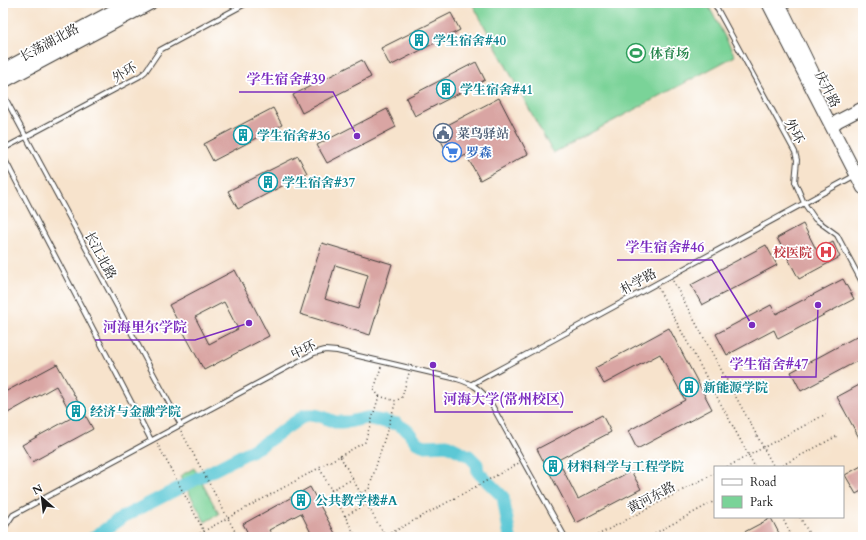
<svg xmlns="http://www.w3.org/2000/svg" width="866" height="540" font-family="Cardo,'Noto Serif SC',serif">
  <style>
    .green { fill: #7ad398; stroke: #4b785a }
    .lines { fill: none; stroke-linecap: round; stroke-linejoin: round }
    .river { stroke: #5cc8d5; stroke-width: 13 }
    .building { fill: #d9a5a3; fill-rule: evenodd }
    .lane-casing { stroke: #3d3a36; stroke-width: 6 }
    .secondary-casing { stroke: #3d3a36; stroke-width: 14 }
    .path { stroke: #3d3a36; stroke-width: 1.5; stroke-dasharray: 1 3; stroke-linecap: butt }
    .lane { stroke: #fff; stroke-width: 4 }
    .secondary { stroke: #fff; stroke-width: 12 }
    .labels { text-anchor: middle; stroke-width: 3.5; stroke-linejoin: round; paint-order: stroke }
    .culture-label { font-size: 13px; font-weight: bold; fill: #0d838f; stroke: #fff; text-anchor: start }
    .street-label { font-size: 13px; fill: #1c1c1c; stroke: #fff }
    .leisure-label { font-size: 13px; font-weight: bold; fill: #27864d; stroke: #fff; text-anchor: start }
    .service-label { font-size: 13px; font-weight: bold; fill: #4e5e75; stroke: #fff; text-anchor: start }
    .shop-label { font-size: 13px; font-weight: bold; fill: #366cbe; stroke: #fff; text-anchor: start }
    .health-label { font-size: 13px; font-weight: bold; fill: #be3a42; stroke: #fff; text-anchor: end }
    .leader { fill: none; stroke: #7b2cbf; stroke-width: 1.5 }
    .callout-dot { fill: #7b2cbf; stroke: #fff; stroke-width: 1.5 }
    .callout-label { font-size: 14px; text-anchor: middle; font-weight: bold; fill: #7b2cbf; stroke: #fff; stroke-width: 3.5; stroke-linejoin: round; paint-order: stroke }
  </style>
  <rect width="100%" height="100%" fill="#fff"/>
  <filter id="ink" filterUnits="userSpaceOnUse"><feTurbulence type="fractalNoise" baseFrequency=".025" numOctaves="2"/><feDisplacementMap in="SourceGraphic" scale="8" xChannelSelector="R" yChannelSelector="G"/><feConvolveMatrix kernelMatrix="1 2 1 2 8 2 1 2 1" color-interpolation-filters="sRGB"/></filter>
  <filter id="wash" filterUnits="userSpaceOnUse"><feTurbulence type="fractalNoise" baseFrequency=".012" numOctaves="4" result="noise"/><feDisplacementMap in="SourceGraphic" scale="16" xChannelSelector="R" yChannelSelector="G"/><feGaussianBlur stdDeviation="0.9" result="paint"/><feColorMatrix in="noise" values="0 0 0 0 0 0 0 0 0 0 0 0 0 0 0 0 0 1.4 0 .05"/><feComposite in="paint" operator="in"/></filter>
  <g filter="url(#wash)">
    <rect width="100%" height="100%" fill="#f7e3cc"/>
    <path class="green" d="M 472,3 L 707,3 L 735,56 L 553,153 Z
      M 194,468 L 219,514 L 205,522 L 180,476 Z"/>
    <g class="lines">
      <path class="river" d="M 94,537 L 123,517 L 262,445 L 305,415 L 315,415 L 323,417 L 335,422 L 348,422 L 366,418 L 397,424 L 407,430 L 417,443 L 425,446 L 447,445 L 469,456 L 477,464 L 478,472 L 503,497 L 510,537"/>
    </g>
    <g id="blocks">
      <path class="building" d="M 451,13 L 460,30 L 390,66 L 381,48 Z
        M 362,60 L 371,77 L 302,113 L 293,95 Z
        M 476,62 L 485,80 L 415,116 L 406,98 Z
        M 499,98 L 528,154 L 480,180 L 466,155 L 452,162 L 436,131 Z
        M 273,108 L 282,125 L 213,161 L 204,144 Z
        M 387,109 L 396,127 L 327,163 L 317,145 Z
        M 298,156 L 307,173 L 238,209 L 228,191 Z
        M 803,224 L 817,251 L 833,242 L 840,257 L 799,279 L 777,238 Z
        M 322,243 L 392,264 L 370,335 L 300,314 ZM 335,265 L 368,275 L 358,309 L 325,299 Z
        M 766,245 L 777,265 L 702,305 L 691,285 Z
        M 235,270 L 269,336 L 204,370 L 169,305 ZM 224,302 L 238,329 L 209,344 L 195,317 Z
        M 843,279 L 854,299 L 778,339 L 774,330 L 727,355 L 716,334 L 771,305 L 776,314 Z
        M 669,328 L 712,409 L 637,449 L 628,431 L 685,400 L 660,354 L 604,384 L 595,368 Z
        M 863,333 L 863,358 L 801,391 L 791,372 Z
        M 57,364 L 93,429 L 32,462 L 22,445 L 73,417 L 56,386 L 6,414 L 3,408 L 3,393 Z
        M 863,383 L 863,445 L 837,397 Z
        M 602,415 L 611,432 L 558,460 L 578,499 L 631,471 L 641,489 L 576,523 L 537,449 Z
        M 863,465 L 863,490 L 856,494 L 845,475 Z
        M 310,487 L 337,537 L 313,537 L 301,513 L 269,530 L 273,537 L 250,537 L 243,524 Z
        M 771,518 L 781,537 L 735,537 Z"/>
    </g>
  </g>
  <g filter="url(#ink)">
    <use href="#blocks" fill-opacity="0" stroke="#3d3a36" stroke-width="1"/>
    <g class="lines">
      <g class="lane-casing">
        <path id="lane" d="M 714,3 L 795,152 L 797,160 L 795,182 L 804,203 L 815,219 L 837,235 L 863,284
          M 3,94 L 181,425
          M 3,149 L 140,76 L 145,72 L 160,50 L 247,3
          M 3,156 L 151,440
          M 472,384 L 854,176
          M 3,530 L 13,515 L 314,353 L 325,350 L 337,351 L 457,379 C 473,384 479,388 489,400 L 565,537"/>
      </g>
      <g class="secondary-casing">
        <path id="secondary" d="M 768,3 L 863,188
          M 779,3 L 817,81
          M 3,70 L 128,3
          M 3,82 L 151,3
          M 832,126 L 838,121 L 863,108"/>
      </g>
      <path class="path" d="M 673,281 L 774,467
        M 658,288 L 755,467
        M 381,367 L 374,390 L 379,396 L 396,401 L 402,397 L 409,373
        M 181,431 L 238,537
        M 157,443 L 207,537
        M 340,456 L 365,442 L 379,396
        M 727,467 L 826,414
        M 779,467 L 837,436
        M 331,490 L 353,479
        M 361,494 L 385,536
        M 345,516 L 367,504
        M 782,517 L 792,537
        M 800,517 L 811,537
        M 193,537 L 319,468
        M 356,537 L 319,467 L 340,456 L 361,494 L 369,489 L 396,401
        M 384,537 L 519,463
        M 594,537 L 715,473
        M 648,537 L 715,501"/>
      <use href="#lane" class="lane"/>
      <use href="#secondary" class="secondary"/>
    </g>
  </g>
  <defs>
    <g id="building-ring" transform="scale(1)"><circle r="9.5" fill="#fff" stroke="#0f9aa8" stroke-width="1.5"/><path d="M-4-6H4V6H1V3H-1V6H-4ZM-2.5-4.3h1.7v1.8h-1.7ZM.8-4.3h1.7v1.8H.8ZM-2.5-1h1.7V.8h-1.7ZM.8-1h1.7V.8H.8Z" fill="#0f9aa8"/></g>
    <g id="stadium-ring" transform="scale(1)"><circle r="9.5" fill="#fff" stroke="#2e9e5b" stroke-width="1.5"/><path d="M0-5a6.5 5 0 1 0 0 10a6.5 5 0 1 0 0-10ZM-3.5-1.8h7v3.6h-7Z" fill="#2e9e5b"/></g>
    <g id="civic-ring" transform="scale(1)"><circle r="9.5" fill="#fff" stroke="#5c6f8a" stroke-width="1.5"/><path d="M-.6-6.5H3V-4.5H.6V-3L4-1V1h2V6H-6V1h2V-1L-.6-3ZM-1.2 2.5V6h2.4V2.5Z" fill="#5c6f8a"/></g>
    <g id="supermarket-ring" transform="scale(1)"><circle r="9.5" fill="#fff" stroke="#3f7fe0" stroke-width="1.5"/><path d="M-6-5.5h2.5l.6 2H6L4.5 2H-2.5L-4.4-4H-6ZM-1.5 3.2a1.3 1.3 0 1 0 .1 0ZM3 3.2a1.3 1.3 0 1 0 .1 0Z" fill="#3f7fe0"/></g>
    <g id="hospital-ring" transform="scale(1)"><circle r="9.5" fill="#fff" stroke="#e0444e" stroke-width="1.5"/><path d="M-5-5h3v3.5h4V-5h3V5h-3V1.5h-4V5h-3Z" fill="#e0444e"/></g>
  </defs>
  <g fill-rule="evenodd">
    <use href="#building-ring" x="419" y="40"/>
    <use href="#stadium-ring" x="636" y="53"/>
    <use href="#building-ring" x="446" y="89"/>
    <use href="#civic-ring" x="443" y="133"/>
    <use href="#building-ring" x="243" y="135"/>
    <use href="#supermarket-ring" x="452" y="152"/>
    <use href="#building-ring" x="268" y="182"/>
    <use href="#hospital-ring" x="826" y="252"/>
    <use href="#building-ring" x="689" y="387"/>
    <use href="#building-ring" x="76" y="411"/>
    <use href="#building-ring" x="553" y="466"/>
    <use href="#building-ring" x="301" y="500"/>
  </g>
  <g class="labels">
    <g class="culture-label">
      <text x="433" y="45">学生宿舍#40</text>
      <text x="460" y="94">学生宿舍#41</text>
      <text x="257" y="140">学生宿舍#36</text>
      <text x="282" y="187">学生宿舍#37</text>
      <text x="703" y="392">新能源学院</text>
      <text x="90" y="416">经济与金融学院</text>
      <text x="567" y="471">材料科学与工程学院</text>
      <text x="315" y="505">公共教学楼#A</text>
    </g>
    <g class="street-label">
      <text transform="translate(49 42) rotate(-28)" y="5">长荡湖北路</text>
      <text transform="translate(124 72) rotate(-31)" y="5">外环</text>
      <text transform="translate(828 89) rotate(63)" y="5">庆升路</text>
      <text transform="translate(795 131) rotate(62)" y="5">外环</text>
      <text transform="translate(101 255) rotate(62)" y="5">长江北路</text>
      <text transform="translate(638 281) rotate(-29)" y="5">朴学路</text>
      <text transform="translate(303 349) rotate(-25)" y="5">中环</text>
      <text transform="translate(651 497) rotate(-28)" y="5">黄河东路</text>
    </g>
    <g class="leisure-label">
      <text x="650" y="58">体育场</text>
    </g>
    <g class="service-label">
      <text x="457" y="138">菜鸟驿站</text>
    </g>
    <g class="shop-label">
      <text x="466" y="157">罗森</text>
    </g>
    <g class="health-label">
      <text x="812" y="257">校医院</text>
    </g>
  </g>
  <path class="leader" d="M357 136L333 92H239M752 325L712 260H617M249 323L195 340H95M818 305L816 377H721M433 365L435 412H573"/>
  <g class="callout-dot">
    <circle cx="357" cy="136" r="4"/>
    <circle cx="752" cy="325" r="4"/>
    <circle cx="249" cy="323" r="4"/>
    <circle cx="818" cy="305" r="4"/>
    <circle cx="433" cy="365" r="4"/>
  </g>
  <g class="callout-label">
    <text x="286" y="84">学生宿舍#39</text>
    <text x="665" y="252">学生宿舍#46</text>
    <text x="145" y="332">河海里尔学院</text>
    <text x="769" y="369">学生宿舍#47</text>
    <text x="504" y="404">河海大学(常州校区)</text>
  </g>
  <rect width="866" height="540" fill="none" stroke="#fff" stroke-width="16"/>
  <rect x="714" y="466" width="130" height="52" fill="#ffffff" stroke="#a4a4a4"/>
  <rect x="722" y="479" width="20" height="6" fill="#ffffff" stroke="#a4a4a4"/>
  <text x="750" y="486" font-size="12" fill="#1c1c1c">Road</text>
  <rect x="722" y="496" width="20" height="12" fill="#7ad398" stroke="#a4a4a4"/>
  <text x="750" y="506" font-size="12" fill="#1c1c1c">Park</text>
  <g transform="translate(42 498) rotate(332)" stroke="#ffffff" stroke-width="3" paint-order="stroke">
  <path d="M0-3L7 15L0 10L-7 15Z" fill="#1c1c1c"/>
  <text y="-6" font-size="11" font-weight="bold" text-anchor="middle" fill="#1c1c1c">N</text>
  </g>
</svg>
